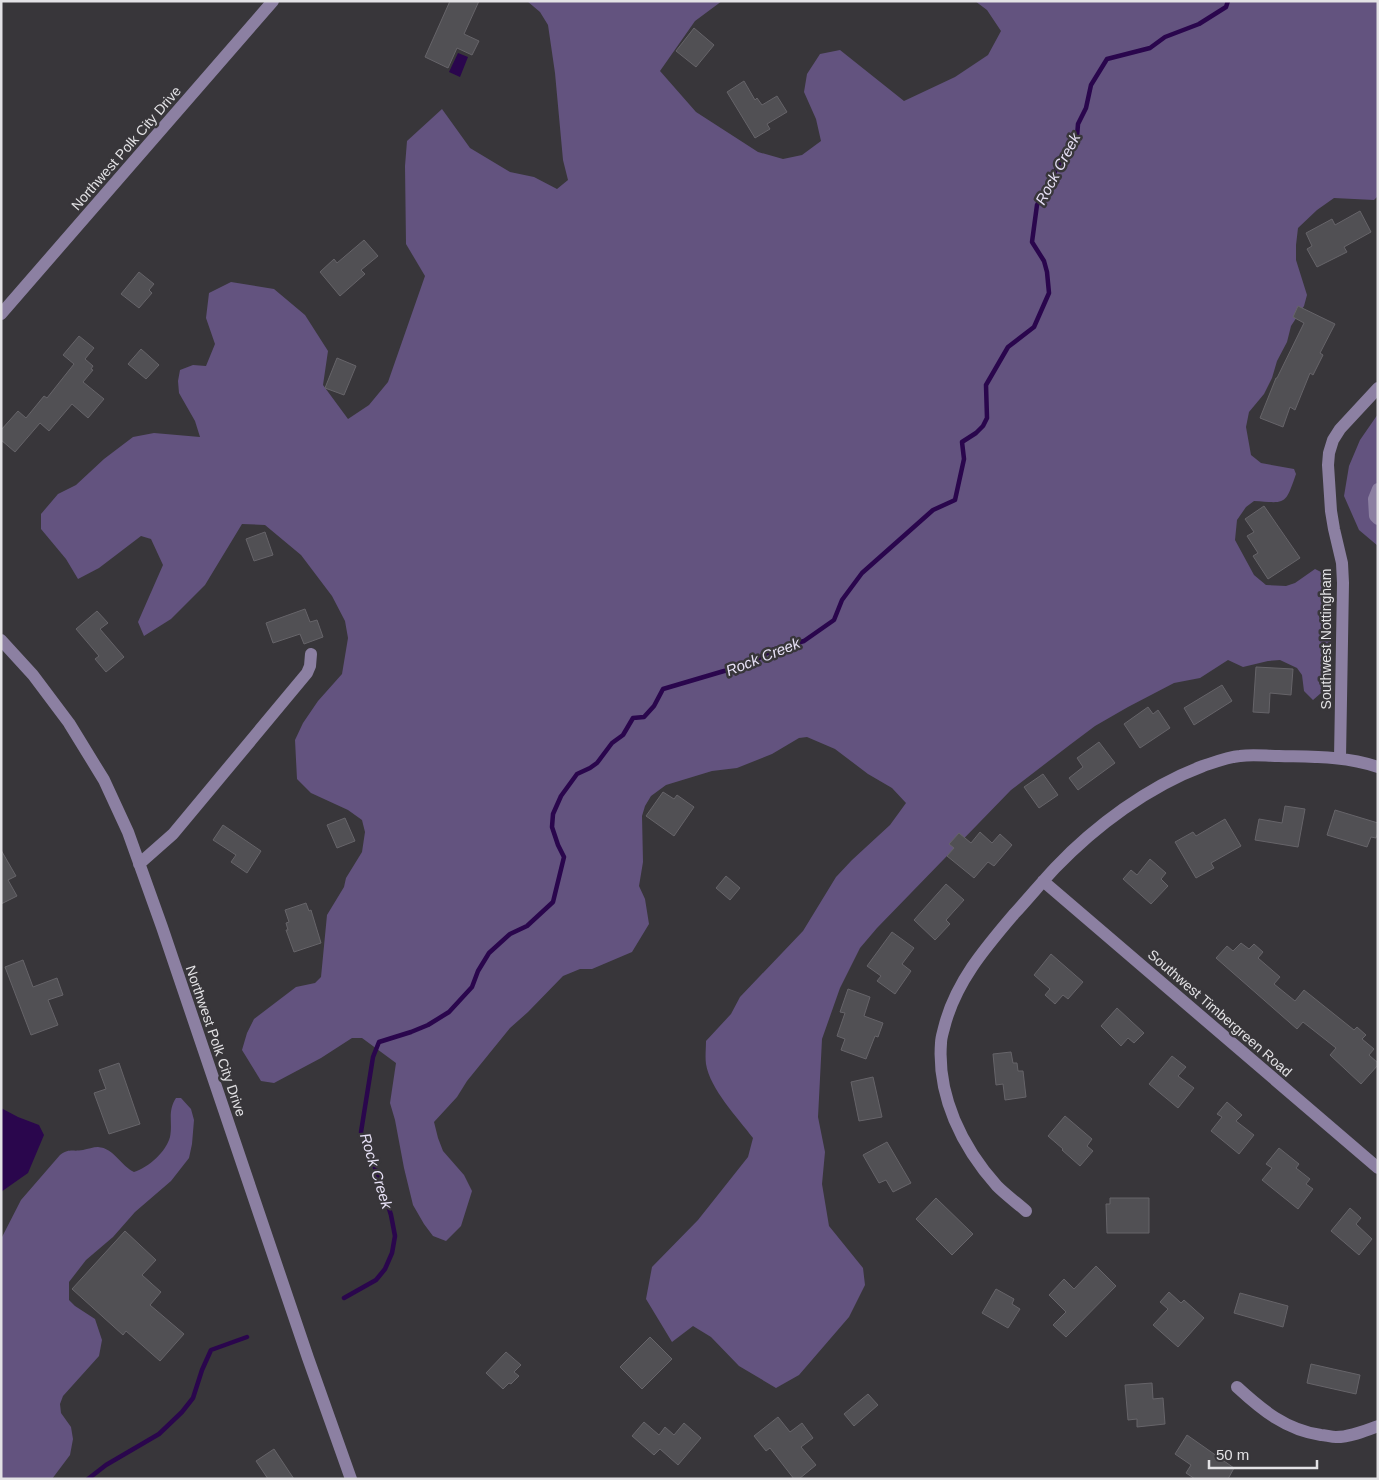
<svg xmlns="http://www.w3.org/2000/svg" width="1379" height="1480" font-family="Arial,sans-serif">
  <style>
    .green { fill: #63537f }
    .water { fill: #2a064d }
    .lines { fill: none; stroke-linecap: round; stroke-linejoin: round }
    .stream { stroke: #2a064d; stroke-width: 4.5 }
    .building { fill: #515054; stroke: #666469 }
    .minor { stroke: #8c80a2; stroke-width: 12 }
    .labels { text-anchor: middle; stroke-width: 5; stroke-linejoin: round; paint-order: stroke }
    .street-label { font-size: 14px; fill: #e3e2e5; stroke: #38363a }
    .water-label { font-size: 15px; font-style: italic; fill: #e7e1f6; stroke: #38363a }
  </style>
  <rect width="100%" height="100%" fill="#38363a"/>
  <path class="green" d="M 527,1 L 722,1 L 695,21 L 660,71 L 696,112 L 758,152 L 783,159 L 802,155 L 821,141 L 816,119 L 804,92 L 807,74 L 820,54 L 840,50 L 904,101 L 955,77 L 988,55 L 1001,31 L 987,10 L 975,1 L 1378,1 L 1378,196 L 1374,200 L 1334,198 L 1317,210 L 1298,228 L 1296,245 L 1296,260 L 1307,295 L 1304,306 L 1291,326 L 1287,342 L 1277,361 L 1272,378 L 1264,394 L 1249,412 L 1246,427 L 1251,455 L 1261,463 L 1294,469 L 1296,474 C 1285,506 1286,503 1254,501 L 1246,507 L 1237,520 L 1235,540 L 1254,575 L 1266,585 L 1286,586 L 1295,583 L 1315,569 L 1321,572 C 1336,610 1330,646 1329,686 L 1313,700 L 1304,691 L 1302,675 L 1297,668 L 1280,660 L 1268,661 L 1243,667 L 1228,660 L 1200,678 L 1174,683 L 1128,707 L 1095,726 L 1071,744 L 1011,790 L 877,928 L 860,948 L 840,988 L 822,1039 L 819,1098 L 818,1117 L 825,1152 L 822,1184 L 829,1226 L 863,1268 L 865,1285 L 849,1317 L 799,1375 L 776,1388 L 739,1366 L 711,1337 L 693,1326 L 672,1342 L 646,1299 L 652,1267 L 698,1220 L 748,1157 L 753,1138 C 738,1118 710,1089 706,1064 C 705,1057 706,1048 706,1041 L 731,1014 L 740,997 L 803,931 L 836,877 L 852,860 L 890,825 L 906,803 L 892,788 L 868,774 L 835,749 L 807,737 L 799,738 L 772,754 L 737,768 L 712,771 L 666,785 L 651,796 L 645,806 L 642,816 L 643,862 L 639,886 L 645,899 L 649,924 L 632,952 L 592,969 L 580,969 L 563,976 L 528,1012 L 510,1028 L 467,1081 L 457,1097 L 434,1122 L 438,1138 L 443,1151 L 464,1175 L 472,1191 L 461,1226 L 446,1241 L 433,1236 L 424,1224 L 413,1205 L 404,1168 L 395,1120 L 390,1103 L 396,1063 L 362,1038 L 352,1038 L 321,1058 L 274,1083 L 261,1081 L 242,1050 L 247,1033 L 254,1019 L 296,987 L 315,983 L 321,977 L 327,915 L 344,887 L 346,878 L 362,852 L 365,832 L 362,820 L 348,810 L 311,793 L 297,779 L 295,740 L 303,723 L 318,701 L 342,674 L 348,638 L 345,621 L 332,596 L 301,555 L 265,525 L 242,524 L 205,585 L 171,619 L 144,636 L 138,622 L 163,565 L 151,539 L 141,536 L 99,568 L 78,579 L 66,559 L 41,529 L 41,514 L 58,494 L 76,485 L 104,459 L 133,437 L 154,433 L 200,437 L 195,421 L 179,393 L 178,381 L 180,370 L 193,365 L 206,366 L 215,344 L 206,318 L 209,293 L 231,282 L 274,289 L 305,315 L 328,351 L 323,385 L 348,419 L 369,405 L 388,382 L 425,276 L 406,244 L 405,166 L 407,141 L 442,109 L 470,148 L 510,172 L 534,177 L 557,189 L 568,180 L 563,160 L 555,73 L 548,25 L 540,12 Z
    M 1378,414 L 1378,546 L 1359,530 L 1344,496 L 1349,466 L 1360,440 Z
    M 176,1098 L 181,1098 L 191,1109 L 194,1120 L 192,1144 L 189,1158 L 171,1181 L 135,1212 L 113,1237 L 86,1260 L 69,1282 L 69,1300 L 75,1306 L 95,1319 L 102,1340 L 99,1356 L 63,1396 L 60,1404 L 61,1413 L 71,1427 L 73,1439 L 70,1455 L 52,1479 L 1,1479 L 1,1239 L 21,1200 L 60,1155 C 70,1148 72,1152 83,1150 C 88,1149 93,1147 98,1147 C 114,1148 121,1166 134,1172 C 149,1167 166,1152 170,1137 C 173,1122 167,1112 176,1098 Z"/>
  <path class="water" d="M 458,53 L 468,57 L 460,77 L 449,72 Z
    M 1,1108 L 18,1117 L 39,1125 L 44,1135 L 28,1173 L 1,1192 Z"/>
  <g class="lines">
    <path class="stream" d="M 344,1298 L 376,1280 L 385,1269 L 392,1253 L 395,1236 L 391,1215 L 381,1183 L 361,1132 L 373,1057 L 379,1042 L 411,1032 L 428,1025 L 449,1012 L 472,987 L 478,971 L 489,953 L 510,934 L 527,926 L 553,902 L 564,857 L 558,845 L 552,827 L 553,814 L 561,796 L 577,774 L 590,768 L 597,763 L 612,743 L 623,735 L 633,718 L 644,717 L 654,706 L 663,689 L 724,671 L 743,668 L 772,650 L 804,641 L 834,620 L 842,600 L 862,573 L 933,510 L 955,500 L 964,459 L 962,442 L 976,433 L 983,426 L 987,418 L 986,385 L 1008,347 L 1034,327 L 1049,293 L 1047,272 L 1044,261 L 1032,242 L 1037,205 L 1060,162 L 1077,137 L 1078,124 L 1086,108 L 1091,85 L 1107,59 L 1150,48 L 1165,37 L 1199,24 L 1226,7 L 1228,1
      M 88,1479 L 106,1465 L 159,1434 L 182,1412 L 193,1398 L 202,1370 L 211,1350 L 247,1337"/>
  </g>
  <path class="building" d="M 450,1 L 479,1 L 464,34 L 479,41 L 472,55 L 457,48 L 448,68 L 425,57 Z
    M 694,28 L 714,45 L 696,67 L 676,51 Z
    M 744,81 L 755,100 L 757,98 L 762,105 L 777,96 L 787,112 L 767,124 L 770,129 L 755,138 L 727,92 Z
    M 1360,211 L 1371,232 L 1344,247 L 1347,252 L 1317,267 L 1307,249 L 1312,246 L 1306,233 L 1332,219 L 1335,225 Z
    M 364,240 L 378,256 L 361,270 L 365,274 L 340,296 L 320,272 L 334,259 L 337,263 Z
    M 139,272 L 154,284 L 149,290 L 152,293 L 139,308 L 121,294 Z
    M 1298,306 L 1335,324 L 1320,353 L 1323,355 L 1313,375 L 1310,373 L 1295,410 L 1290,407 L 1283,427 L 1260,418 L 1276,378 L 1277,378 L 1304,323 L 1293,317 Z
    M 79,336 L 94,348 L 85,359 L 93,366 L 91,369 L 93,370 L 83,382 L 104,399 L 88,418 L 72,404 L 49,431 L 40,423 L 15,452 L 1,440 L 1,430 L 18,411 L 26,418 L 44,396 L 47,398 L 74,364 L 63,355 Z
    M 141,349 L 159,365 L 146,379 L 128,364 Z
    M 337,358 L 356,366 L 344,395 L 325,388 Z
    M 1264,506 L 1300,558 L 1268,579 L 1253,556 L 1258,553 L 1247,536 L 1254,532 L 1245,519 Z
    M 265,532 L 273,555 L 254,561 L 246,539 Z
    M 305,609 L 310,622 L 317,620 L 323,637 L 304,644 L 300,634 L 273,643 L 266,623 Z
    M 97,611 L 108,623 L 100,629 L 124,657 L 106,672 L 95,659 L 99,656 L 76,629 Z
    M 1256,667 L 1293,669 L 1291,695 L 1270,693 L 1269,713 L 1253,712 Z
    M 1222,685 L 1232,701 L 1194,725 L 1184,708 Z
    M 1148,707 L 1153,714 L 1158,710 L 1170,728 L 1140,748 L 1124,724 Z
    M 1099,742 L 1115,763 L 1078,790 L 1069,778 L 1083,767 L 1077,758 Z
    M 1043,774 L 1058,795 L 1039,808 L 1024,787 Z
    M 663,792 L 674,799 L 677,795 L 694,807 L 674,836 L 646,816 Z
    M 1285,806 L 1305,809 L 1298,847 L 1255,840 L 1259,819 L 1282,823 Z
    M 1335,810 L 1378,823 L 1378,832 L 1376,838 L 1371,837 L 1367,847 L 1327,835 Z
    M 345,818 L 355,841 L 337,848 L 327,825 Z
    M 1225,819 L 1241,846 L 1211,863 L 1214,868 L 1196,878 L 1175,842 L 1193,832 L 1196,836 Z
    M 223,825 L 261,851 L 247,873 L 231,862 L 236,855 L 213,840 Z
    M 980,832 L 992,843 L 1000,834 L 1012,845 L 994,866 L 988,862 L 974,878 L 947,856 L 954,848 L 949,844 L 959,833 L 971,843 Z
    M 1,850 L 16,876 L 8,880 L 17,896 L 1,904 Z
    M 1150,859 L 1166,873 L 1161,879 L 1168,886 L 1151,904 L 1123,879 L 1131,870 L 1137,875 Z
    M 726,876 L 740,888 L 730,900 L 716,888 Z
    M 946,884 L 964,900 L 946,920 L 950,924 L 935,940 L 914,920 Z
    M 306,903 L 309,911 L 311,910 L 321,943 L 294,952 L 286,930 L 288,930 L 286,923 L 289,922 L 285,910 Z
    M 892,932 L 914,948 L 902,964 L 911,971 L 895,994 L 877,981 L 881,976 L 867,966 Z
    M 1241,943 L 1249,949 L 1254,944 L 1263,952 L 1258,958 L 1280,977 L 1274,984 L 1295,1001 L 1304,990 L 1354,1030 L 1357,1027 L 1366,1035 L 1362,1039 L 1374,1049 L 1369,1055 L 1378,1063 L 1378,1065 L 1361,1084 L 1330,1055 L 1336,1048 L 1303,1022 L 1297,1029 L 1216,958 L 1227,946 L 1233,951 Z
    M 1051,954 L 1083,982 L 1068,999 L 1063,995 L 1055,1004 L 1045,995 L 1050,989 L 1034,975 Z
    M 23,960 L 33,987 L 57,978 L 63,995 L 48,1000 L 58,1025 L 31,1035 L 5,967 Z
    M 848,989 L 870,997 L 864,1016 L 883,1023 L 878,1037 L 875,1036 L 866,1059 L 841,1050 L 845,1039 L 837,1036 L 845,1013 L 840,1012 Z
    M 1117,1008 L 1144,1033 L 1134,1043 L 1128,1038 L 1121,1046 L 1101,1026 Z
    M 1011,1052 L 1013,1063 L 1017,1063 L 1018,1071 L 1023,1071 L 1026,1097 L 1005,1100 L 1003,1084 L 996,1085 L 993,1054 Z
    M 1172,1056 L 1186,1067 L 1178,1076 L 1194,1088 L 1178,1108 L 1149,1084 Z
    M 119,1063 L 140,1124 L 109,1134 L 94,1093 L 106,1089 L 99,1070 Z
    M 873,1077 L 882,1117 L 859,1121 L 851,1082 Z
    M 1227,1102 L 1242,1115 L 1236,1121 L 1254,1135 L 1239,1154 L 1211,1131 L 1222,1117 L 1217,1114 Z
    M 1065,1116 L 1092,1139 L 1087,1146 L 1093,1151 L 1080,1166 L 1062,1150 L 1063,1149 L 1048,1136 Z
    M 887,1142 L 911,1183 L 893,1192 L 886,1180 L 879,1183 L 863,1155 Z
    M 1279,1148 L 1299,1164 L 1296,1168 L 1310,1179 L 1306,1184 L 1313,1189 L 1298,1209 L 1262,1180 L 1272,1168 L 1266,1164 Z
    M 936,1198 L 973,1234 L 952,1255 L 916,1219 Z
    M 1110,1198 L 1149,1198 L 1149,1233 L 1107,1233 L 1106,1204 L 1110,1204 Z
    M 1350,1208 L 1361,1218 L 1356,1224 L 1372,1239 L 1359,1255 L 1331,1231 Z
    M 125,1231 L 156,1260 L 142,1275 L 161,1292 L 150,1305 L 184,1334 L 160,1361 L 126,1331 L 123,1335 L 72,1289 Z
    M 1096,1266 L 1116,1286 L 1066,1337 L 1053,1325 L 1066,1312 L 1049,1295 L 1064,1279 L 1074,1289 Z
    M 996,1289 L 1014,1299 L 1012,1304 L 1020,1309 L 1008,1328 L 982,1313 Z
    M 1169,1292 L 1181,1303 L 1184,1300 L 1204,1318 L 1178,1347 L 1153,1325 L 1168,1309 L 1160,1302 Z
    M 1240,1293 L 1288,1306 L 1283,1327 L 1234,1313 Z
    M 650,1337 L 672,1359 L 642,1389 L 620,1367 Z
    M 506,1352 L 521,1365 L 514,1372 L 519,1376 L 511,1384 L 509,1383 L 503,1389 L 486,1373 Z
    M 1311,1364 L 1360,1375 L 1356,1394 L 1307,1383 Z
    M 1152,1383 L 1153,1399 L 1163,1398 L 1165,1424 L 1137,1427 L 1137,1419 L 1128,1420 L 1125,1385 Z
    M 868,1394 L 878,1405 L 854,1426 L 844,1414 Z
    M 778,1417 L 790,1432 L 802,1423 L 813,1438 L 801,1447 L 816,1465 L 799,1479 L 794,1479 L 770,1448 L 766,1451 L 754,1436 Z
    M 644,1422 L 659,1435 L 665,1427 L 674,1435 L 684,1423 L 701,1438 L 678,1465 L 660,1449 L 654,1455 L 632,1436 Z
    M 1187,1435 L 1234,1468 L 1228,1479 L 1195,1479 L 1186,1473 L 1191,1465 L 1175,1454 Z
    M 274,1449 L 294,1479 L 268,1479 L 256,1461 Z"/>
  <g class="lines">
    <path class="minor" d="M 1,314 L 273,1
      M 1378,489 L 1374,499 L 1375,516 L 1378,519
      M 1,640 L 33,675 L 69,723 L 104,780 L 128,832 L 162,927 L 308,1358 L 351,1479
      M 1340,758 L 1343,583 L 1342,563 L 1334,529 L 1331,511 L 1328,465 L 1329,453 L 1333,440 L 1340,429 L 1378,388
      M 139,864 L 173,834 L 307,673 L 310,666 L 311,654
      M 1043,881 L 1378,1168
      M 1026,1211 C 1017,1203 1006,1195 997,1186 C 962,1147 937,1096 941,1043 C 941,1038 943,1032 944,1028 C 955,983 985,948 1014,914 C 1028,899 1041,883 1055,868 C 1095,826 1149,786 1203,766 C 1215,762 1228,757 1240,756 C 1253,754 1266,756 1279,756 C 1314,757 1344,756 1378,767
      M 1237,1387 C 1262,1410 1286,1430 1321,1435 C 1325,1435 1331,1437 1336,1437 C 1350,1437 1365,1431 1378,1426"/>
  </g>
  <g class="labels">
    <g class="street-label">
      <text transform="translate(126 148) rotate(-49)" y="5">Northwest Polk City Drive</text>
      <text transform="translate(1326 639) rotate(-90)" y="5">Southwest Nottingham</text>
      <text transform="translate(1220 1013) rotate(41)" y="5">Southwest Timbergreen Road</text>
      <text transform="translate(216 1041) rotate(71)" y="5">Northwest Polk City Drive</text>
    </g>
    <g class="water-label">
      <text transform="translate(1058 169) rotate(-62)" y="5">Rock Creek</text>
      <text transform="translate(763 657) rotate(-22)" y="5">Rock Creek</text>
      <text transform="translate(376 1171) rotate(73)" y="5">Rock Creek</text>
    </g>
  </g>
  <rect width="1379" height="1480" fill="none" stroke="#e3e2e5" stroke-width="5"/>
  <path d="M1209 1460v8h108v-8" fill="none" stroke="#e3e2e5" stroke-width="2.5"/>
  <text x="1216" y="1460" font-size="15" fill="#e3e2e5" stroke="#38363a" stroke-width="4" paint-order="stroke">50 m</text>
</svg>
